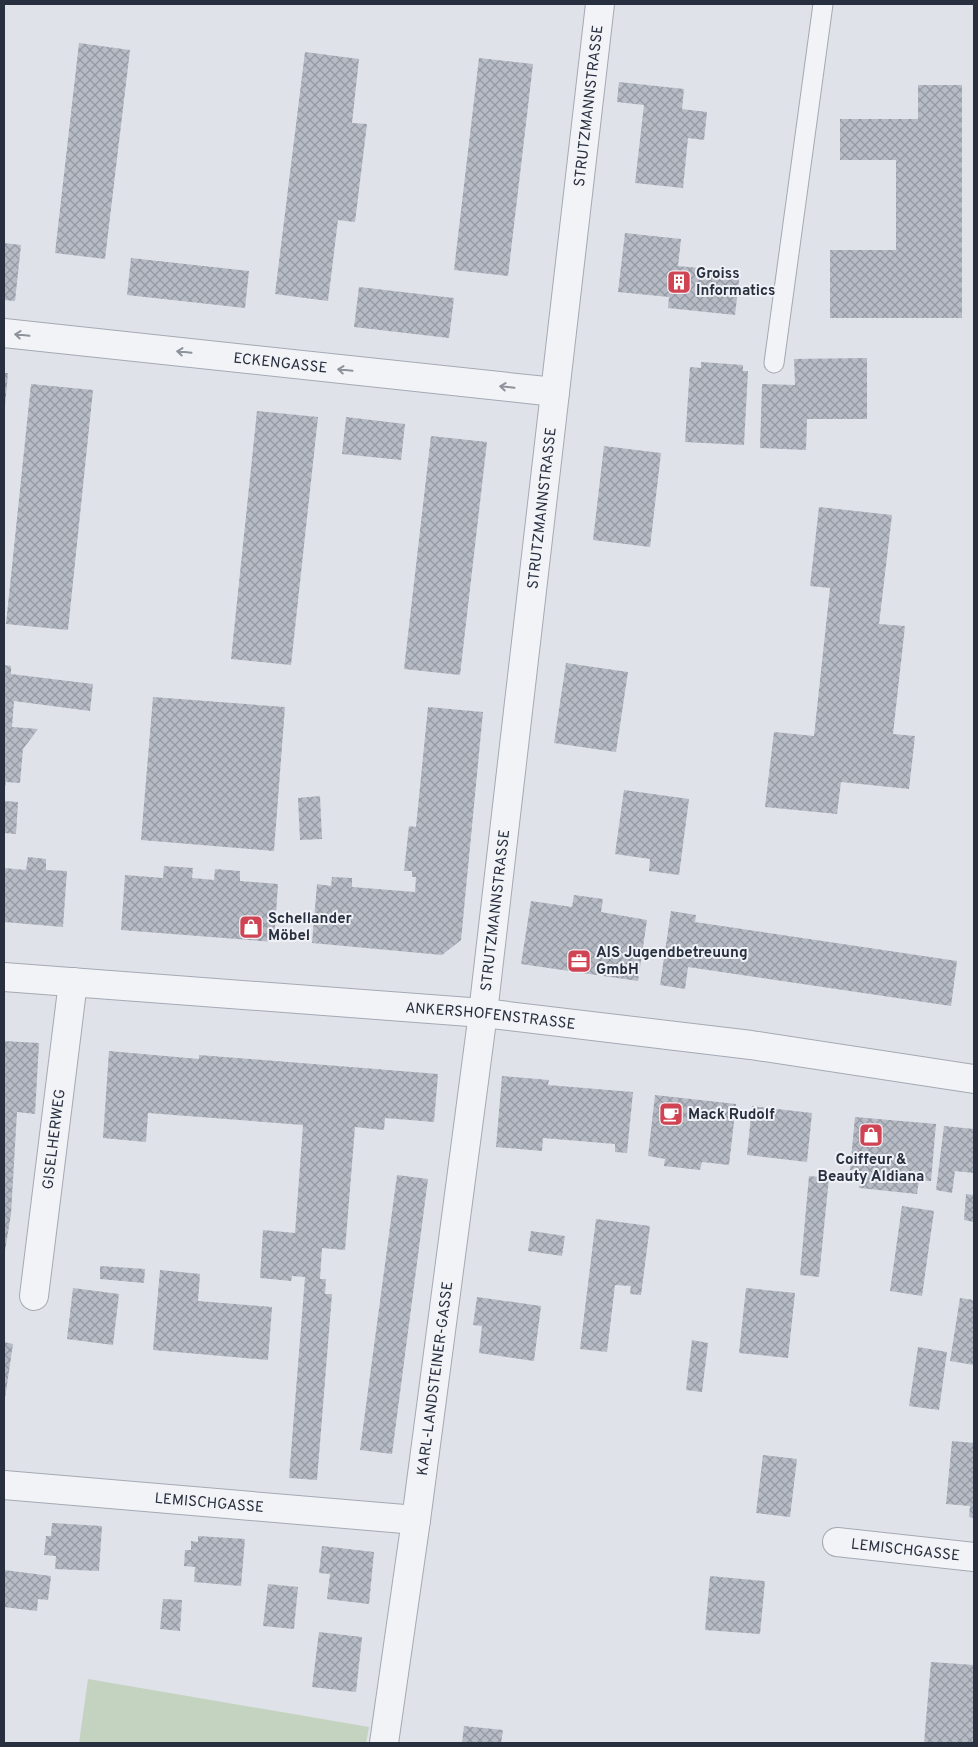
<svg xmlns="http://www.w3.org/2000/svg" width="978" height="1747" font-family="Overpass,sans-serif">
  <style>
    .pitch { fill: #c4d3c0 }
    .building { fill: url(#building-cross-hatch) }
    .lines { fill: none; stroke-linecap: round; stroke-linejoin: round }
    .service-casing { stroke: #a4a9b3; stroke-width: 21 }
    .minor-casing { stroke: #a4a9b3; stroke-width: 30 }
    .tertiary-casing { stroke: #a4a9b3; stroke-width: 30 }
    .service { stroke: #f2f3f7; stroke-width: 19 }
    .minor { stroke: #f2f3f7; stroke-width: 28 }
    .tertiary { stroke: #f2f3f7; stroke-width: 28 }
    .oneway { stroke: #8d929c }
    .labels { text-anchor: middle; stroke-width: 4; stroke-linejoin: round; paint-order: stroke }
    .street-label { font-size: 15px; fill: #283040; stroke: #eff1f6 }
    .poi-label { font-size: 15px; font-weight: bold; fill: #283040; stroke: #eff1f6; text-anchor: start }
  </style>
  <defs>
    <pattern id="building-cross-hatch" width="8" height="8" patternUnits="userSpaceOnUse" patternTransform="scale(1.25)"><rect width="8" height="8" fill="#b6bbc5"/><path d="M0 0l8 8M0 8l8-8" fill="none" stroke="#9498a1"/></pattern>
  </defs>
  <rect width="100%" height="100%" fill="#dfe2e9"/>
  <path class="pitch" d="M 88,1679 L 369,1727 L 366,1743 L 79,1743 Z"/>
  <path class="building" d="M 79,43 L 130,50 L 105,259 L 55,253 Z
    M 305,52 L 359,59 L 352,123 L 367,124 L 355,222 L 338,220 L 328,301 L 275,294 Z
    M 479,58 L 533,64 L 508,276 L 454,270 Z
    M 619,82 L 684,89 L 682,109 L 707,112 L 704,140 L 688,138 L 683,188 L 635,183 L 644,105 L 617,102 Z
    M 918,85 L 962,85 L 962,318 L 830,318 L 830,250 L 896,250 L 896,160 L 840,160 L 840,119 L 918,119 Z
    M 625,233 L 681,239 L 678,266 L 740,272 L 735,315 L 668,308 L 669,297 L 618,292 Z
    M 4,243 L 21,245 L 15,301 L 4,300 Z
    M 131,258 L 249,271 L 245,308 L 127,295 Z
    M 359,287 L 454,298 L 449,338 L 354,327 Z
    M 867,358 L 867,419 L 807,419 L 806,450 L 760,448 L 762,384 L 795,385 L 794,359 Z
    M 701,362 L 743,365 L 743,371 L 748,371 L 744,445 L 685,442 L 690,367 L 701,368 Z
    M 4,373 L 8,373 L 5,406 L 4,406 Z
    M 31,384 L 93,390 L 68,630 L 6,624 Z
    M 257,411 L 318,417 L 291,665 L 231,659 Z
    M 346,417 L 405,424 L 401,460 L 342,454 Z
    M 431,436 L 487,442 L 460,675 L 404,669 Z
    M 604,446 L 661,453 L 650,547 L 593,540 Z
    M 819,507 L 892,515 L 879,624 L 905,626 L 893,734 L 915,736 L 909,789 L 841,782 L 837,814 L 765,807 L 774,732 L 814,736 L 830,588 L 810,586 Z
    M 566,663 L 628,672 L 616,752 L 554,743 Z
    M 4,665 L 11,666 L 11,674 L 93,684 L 90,711 L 14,701 L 12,727 L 38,729 L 23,749 L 20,783 L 6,782 L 5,787 L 4,787 Z
    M 153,697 L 285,707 L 274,851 L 141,840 Z
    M 428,707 L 483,712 L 461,940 L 442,955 L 312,943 L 317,884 L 331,886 L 332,877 L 352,878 L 352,887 L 415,892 L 416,877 L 412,877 L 412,871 L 404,871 L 409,826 L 416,827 Z
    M 624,790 L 689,799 L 679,875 L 649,871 L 650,859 L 615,854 Z
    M 320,796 L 322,839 L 300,840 L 298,798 Z
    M 4,801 L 18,802 L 16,834 L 4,833 Z
    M 28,857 L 46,859 L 46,870 L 67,871 L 63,927 L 4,922 L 4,868 L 26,870 Z
    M 164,866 L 193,868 L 192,878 L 214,880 L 215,869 L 240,871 L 240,881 L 278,884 L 274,942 L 121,930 L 125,875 L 163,878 Z
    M 574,895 L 603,899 L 601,912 L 647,920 L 638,981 L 521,964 L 531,901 L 572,907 Z
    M 671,911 L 696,915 L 695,922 L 957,961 L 951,1006 L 688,967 L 685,989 L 660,985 Z
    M 4,1041 L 39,1043 L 35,1114 L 17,1112 L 11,1214 L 5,1251 Z
    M 109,1051 L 199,1059 L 199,1055 L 438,1074 L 434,1122 L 385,1118 L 384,1130 L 355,1127 L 345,1250 L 322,1248 L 320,1279 L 326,1279 L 325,1294 L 332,1294 L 317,1480 L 289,1478 L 305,1277 L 292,1276 L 291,1281 L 260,1278 L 263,1230 L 295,1233 L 303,1125 L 148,1113 L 146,1142 L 103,1138 Z
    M 502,1076 L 549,1080 L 548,1085 L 633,1092 L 627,1153 L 615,1152 L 615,1144 L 543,1138 L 542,1151 L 496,1147 Z
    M 655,1095 L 736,1104 L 729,1165 L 702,1162 L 700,1170 L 664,1166 L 665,1159 L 648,1156 Z
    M 752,1106 L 812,1113 L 807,1162 L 747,1155 Z
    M 855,1117 L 936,1124 L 931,1181 L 919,1180 L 917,1194 L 859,1188 L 860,1171 L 850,1170 Z
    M 944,1126 L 974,1129 L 974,1173 L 955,1171 L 952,1193 L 936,1190 Z
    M 397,1175 L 428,1179 L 392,1454 L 360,1450 Z
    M 809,1176 L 829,1178 L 819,1277 L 800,1275 Z
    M 966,1194 L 974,1195 L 974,1222 L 964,1220 Z
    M 902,1206 L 934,1211 L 922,1296 L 890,1291 Z
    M 596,1219 L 650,1226 L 641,1295 L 630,1294 L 631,1286 L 615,1285 L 607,1352 L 580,1349 Z
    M 531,1231 L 565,1236 L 562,1256 L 528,1251 Z
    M 100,1266 L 145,1269 L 144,1283 L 100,1279 Z
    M 160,1270 L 200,1274 L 198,1301 L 272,1307 L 268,1360 L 153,1350 Z
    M 73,1288 L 119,1294 L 113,1345 L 67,1339 Z
    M 746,1288 L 795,1293 L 788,1358 L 739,1353 Z
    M 477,1297 L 541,1306 L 534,1361 L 479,1353 L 482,1326 L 473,1325 Z
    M 960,1298 L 974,1300 L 974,1365 L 950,1361 Z
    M 692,1340 L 708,1343 L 702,1392 L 686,1390 Z
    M 4,1342 L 13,1344 L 5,1398 L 4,1398 Z
    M 918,1347 L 947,1352 L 939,1410 L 909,1406 Z
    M 952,1441 L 974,1443 L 974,1518 L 969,1517 L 970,1506 L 946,1504 Z
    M 763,1455 L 797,1459 L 790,1517 L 756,1513 Z
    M 52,1523 L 102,1526 L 99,1571 L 55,1569 L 56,1556 L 44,1555 L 46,1536 L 51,1536 Z
    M 198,1536 L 245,1539 L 241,1586 L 194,1582 L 195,1567 L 184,1566 L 185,1550 L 191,1550 L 191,1541 L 198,1542 Z
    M 322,1546 L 374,1552 L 369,1604 L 327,1599 L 330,1574 L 319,1573 Z
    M 4,1570 L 51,1576 L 48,1600 L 38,1599 L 37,1611 L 4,1607 Z
    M 710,1576 L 765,1581 L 760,1634 L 705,1630 Z
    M 268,1584 L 298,1587 L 294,1629 L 263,1626 Z
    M 163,1599 L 182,1600 L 180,1631 L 160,1629 Z
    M 319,1632 L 362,1637 L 356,1692 L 312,1687 Z
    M 931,1662 L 974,1665 L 974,1743 L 924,1743 Z
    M 464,1726 L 503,1730 L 501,1743 L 462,1743 Z"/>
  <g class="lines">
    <g class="service-casing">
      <path id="service" d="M 774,363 L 823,4"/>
    </g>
    <g class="minor-casing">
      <g id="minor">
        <path id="s1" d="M 4,333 L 555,392"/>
        <path id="s2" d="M 34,1296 L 73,982"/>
        <path id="s3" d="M 4,1485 L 416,1520"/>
        <path id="s4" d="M 837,1542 L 974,1557"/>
        <path id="s5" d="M 384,1743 L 416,1520 L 483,1013 L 600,4"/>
      </g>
    </g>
    <g class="tertiary-casing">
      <g id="tertiary">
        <path id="s6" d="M 4,977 L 483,1013 L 751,1045 L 974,1079"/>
      </g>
    </g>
    <use href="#service" class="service"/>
    <use href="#minor" class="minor"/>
    <use href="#tertiary" class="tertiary"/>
  </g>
  <defs><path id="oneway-shaft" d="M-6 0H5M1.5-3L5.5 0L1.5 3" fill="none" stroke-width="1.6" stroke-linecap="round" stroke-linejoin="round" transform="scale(1.25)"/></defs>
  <g class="oneway">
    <use href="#oneway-shaft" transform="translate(22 335) rotate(-174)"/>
    <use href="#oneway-shaft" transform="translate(184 352) rotate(-174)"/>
    <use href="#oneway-shaft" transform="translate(345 370) rotate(-174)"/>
    <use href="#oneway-shaft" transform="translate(507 387) rotate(-174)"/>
  </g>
  <defs>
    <g id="building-square" transform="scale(1.25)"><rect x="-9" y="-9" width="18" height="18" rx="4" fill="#cf4352" stroke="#eff1f6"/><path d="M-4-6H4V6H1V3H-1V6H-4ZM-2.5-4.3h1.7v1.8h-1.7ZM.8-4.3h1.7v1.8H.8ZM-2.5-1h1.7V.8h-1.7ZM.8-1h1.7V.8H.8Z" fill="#fff"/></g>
    <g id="shop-square" transform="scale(1.25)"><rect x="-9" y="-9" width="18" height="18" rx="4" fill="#cf4352" stroke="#eff1f6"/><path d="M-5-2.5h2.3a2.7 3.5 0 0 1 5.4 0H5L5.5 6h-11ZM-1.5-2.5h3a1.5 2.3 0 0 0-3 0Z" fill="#fff"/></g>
    <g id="office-square" transform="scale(1.25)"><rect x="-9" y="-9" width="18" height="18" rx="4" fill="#cf4352" stroke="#eff1f6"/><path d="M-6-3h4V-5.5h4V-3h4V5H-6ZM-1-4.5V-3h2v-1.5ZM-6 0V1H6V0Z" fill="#fff"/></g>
    <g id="cafe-square" transform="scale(1.25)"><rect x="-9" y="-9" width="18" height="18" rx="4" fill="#cf4352" stroke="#eff1f6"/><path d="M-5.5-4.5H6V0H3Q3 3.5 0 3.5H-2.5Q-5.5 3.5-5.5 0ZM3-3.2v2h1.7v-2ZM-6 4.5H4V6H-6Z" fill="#fff"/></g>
  </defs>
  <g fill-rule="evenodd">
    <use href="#building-square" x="679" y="282"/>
    <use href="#shop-square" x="251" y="927"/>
    <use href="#office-square" x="579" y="961"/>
    <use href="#cafe-square" x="671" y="1114"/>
    <use href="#shop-square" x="871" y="1135"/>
  </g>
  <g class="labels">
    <g class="street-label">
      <text dy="5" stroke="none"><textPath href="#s5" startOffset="1650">STRUTZMANNSTRASSE</textPath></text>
      <text dy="5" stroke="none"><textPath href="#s1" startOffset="278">ECKENGASSE</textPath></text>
      <text dy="5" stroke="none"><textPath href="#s5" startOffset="1245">STRUTZMANNSTRASSE</textPath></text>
      <text dy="5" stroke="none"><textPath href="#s5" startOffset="840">STRUTZMANNSTRASSE</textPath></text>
      <text dy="5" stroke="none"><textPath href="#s6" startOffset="488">ANKERSHOFENSTRASSE</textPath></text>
      <text dy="5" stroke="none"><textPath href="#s2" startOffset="158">GISELHERWEG</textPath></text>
      <text dy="5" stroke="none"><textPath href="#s5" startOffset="368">KARL-LANDSTEINER-GASSE</textPath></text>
      <text dy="5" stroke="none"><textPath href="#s3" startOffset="206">LEMISCHGASSE</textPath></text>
      <text dy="5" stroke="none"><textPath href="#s4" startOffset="69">LEMISCHGASSE</textPath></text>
    </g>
    <g class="poi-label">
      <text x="696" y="278">Groiss<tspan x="696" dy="17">Informatics</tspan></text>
      <text x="268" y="923">Schellander<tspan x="268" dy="17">Möbel</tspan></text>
      <text x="596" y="957">AIS Jugendbetreuung<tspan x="596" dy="17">GmbH</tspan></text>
      <text x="688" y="1119">Mack Rudolf</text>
      <text x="871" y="1164" text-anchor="middle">Coiffeur &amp;<tspan x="871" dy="17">Beauty Aldiana</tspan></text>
    </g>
  </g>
  <rect width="978" height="1747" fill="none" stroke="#283040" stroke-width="10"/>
</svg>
